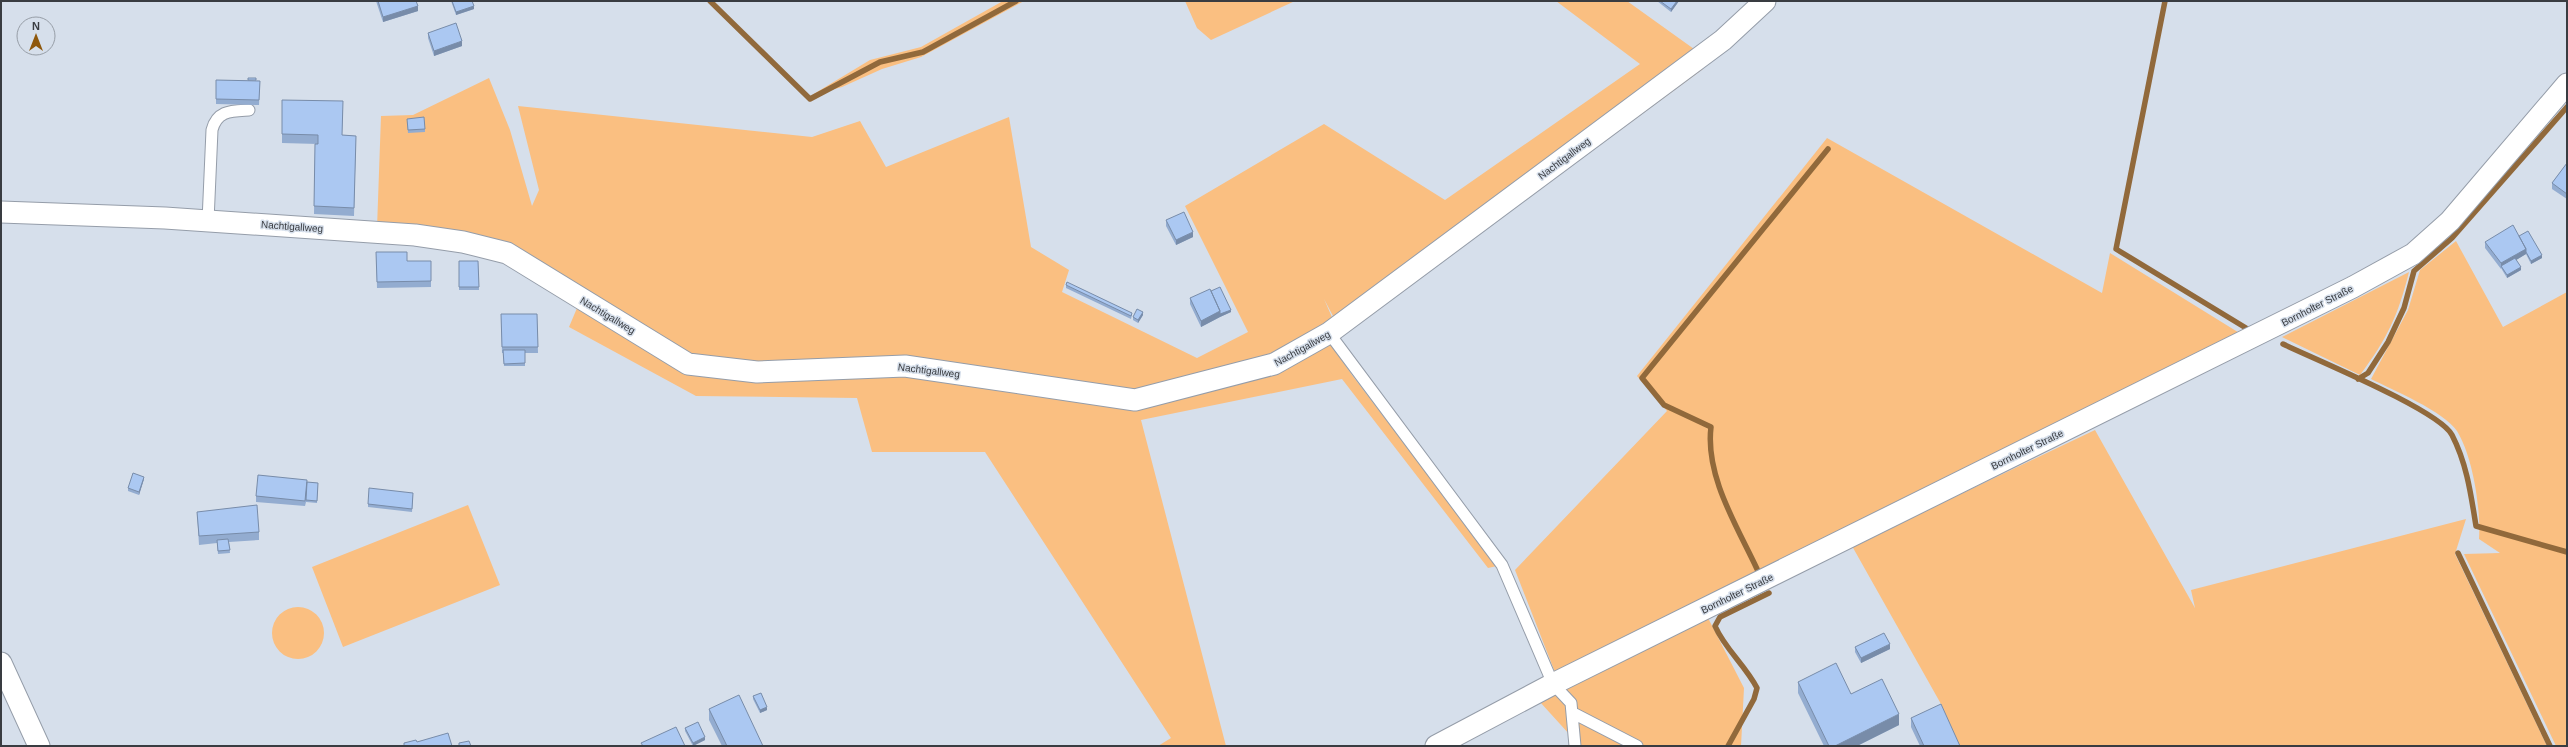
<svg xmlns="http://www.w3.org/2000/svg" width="2568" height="747" font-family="Helvetica,sans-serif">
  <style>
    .green { fill: #fabf81 }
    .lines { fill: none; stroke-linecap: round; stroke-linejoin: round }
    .stream { stroke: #91693b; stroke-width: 5.5 }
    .service-casing { stroke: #959da9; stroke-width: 13 }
    .minor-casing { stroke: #959da9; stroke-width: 23 }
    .service { stroke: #fff; stroke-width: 11 }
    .minor { stroke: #fff; stroke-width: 21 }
    .wall { fill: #93acd0 }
    .shaded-wall { fill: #788ca9 }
    .building { fill: #abc8f2; stroke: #788ca9 }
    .labels { text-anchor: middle; stroke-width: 3; stroke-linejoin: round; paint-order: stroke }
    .street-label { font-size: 10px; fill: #393c41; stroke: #d6dfeb }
  </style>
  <rect width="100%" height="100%" fill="#d6dfeb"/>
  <path class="green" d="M 1003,1 L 1024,1 L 921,57 L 882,69 L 842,87 L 812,95 L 870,60 L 921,47 Z
    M 1185,1 L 1295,1 L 1211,40 L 1197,28 Z
    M 1556,1 L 1627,1 L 1694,49 L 1703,69 L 1343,335 L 1324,299 L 1335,324 L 1322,332 L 1352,375 L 1497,566 L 1488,568 L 1342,379 L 1141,420 L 1226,746 L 1158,746 L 1171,738 L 985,452 L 872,452 L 857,398 L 696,396 L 569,327 L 580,301 L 506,246 L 377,228 L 381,116 L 413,115 L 489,78 L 510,130 L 532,206 L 539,190 L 518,106 L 812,137 L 860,121 L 886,167 L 1009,117 L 1031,247 L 1069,270 L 1062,292 L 1197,358 L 1248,332 L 1185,206 L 1324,124 L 1445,200 L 1640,64 Z
    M 1827,138 L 2102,293 L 2110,253 L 2241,334 L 1556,675 L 1515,570 L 1667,411 L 1637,376 Z
    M 2456,241 L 2503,327 L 2567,292 L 2567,746 L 2556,746 L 2464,554 L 2500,553 L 2479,539 C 2481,509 2473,457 2457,431 C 2443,411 2393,390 2371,379 L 2408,310 L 2420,270 Z
    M 2409,272 C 2398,316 2387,339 2360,375 L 2282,337 Z
    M 2095,430 L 2195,608 L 2191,590 L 2466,519 L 2455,554 L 2547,746 L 1959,746 L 1941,704 L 1852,546 Z
    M 468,505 L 500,585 L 343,647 L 312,567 Z
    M272 633a26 26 0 1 1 52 0a26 26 0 1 1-52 0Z
    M 1708,618 L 1744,688 L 1741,746 L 1580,746 L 1540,702 Z"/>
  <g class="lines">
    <path class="stream" d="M 710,1 L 810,99 L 880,62 L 923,52 L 1016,1
      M 2165,1 L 2116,249 L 2246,328
      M 2283,344 C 2314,359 2439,410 2452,435 C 2467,464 2471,495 2476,526 L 2567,552
      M 2358,379 L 2368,373 L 2388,342 L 2404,308 L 2414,271 L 2452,238 L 2567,107
      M 2458,553 L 2550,746
      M 1757,569 C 1737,526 1705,476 1711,427 L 1664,405 L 1642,378 L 1828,149
      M 1728,746 L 1754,699 L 1757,688 C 1745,665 1725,649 1715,626 L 1720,617 L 1769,593"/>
    <g class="service-casing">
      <path id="service" d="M 208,221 L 212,130 C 217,110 232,111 249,110
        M 1329,333 L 1502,565 L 1553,684 L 1571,703 L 1575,746
        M 1573,713 L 1637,746"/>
    </g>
    <g class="minor-casing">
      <path id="minor" d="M 1,212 L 165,218 L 415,235 L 463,242 L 507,253 L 688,364 L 757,372 L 905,366 L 1135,400 L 1274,364 L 1329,333 L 1723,40 L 1765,1
        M 1,663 L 39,746
        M 1436,746 L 1553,684 L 2353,287 L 2413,254 L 2450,221 L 2567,84"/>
    </g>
    <use href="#service" class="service"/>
    <use href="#minor" class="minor"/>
  </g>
  <path class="wall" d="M 376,1 L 419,1 L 416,2 L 418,11 L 383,22 Z
    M 451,1 L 472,1 L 474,9 L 456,15 Z
    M 1657,1 L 1679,1 L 1671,12 Z
    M 428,33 L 462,46 L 434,56 L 428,38 Z
    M 216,80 L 260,81 L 259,105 L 216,104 Z
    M 282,100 L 343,110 L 342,135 L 356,136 L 354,216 L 314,214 L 315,144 L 318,144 L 282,143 Z
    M 407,122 L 425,129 L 425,132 L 408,133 Z
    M 2567,163 L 2567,199 L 2552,189 L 2552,183 Z
    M 1166,220 L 1193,237 L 1176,245 L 1166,226 Z
    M 2519,236 L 2542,258 L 2531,264 L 2526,254 L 2516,260 L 2521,270 L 2507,278 L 2501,268 L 2501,269 L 2485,248 L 2485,242 Z
    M 376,252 L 407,261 L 431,261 L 431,287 L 377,288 Z
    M 459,261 L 478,261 L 479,290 L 459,290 Z
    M 1066,285 L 1132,315 L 1131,319 L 1066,288 Z
    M 1211,291 L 1231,312 L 1220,317 L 1201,327 L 1190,304 L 1190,298 Z
    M 501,314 L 537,314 L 538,353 L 525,353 L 525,366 L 504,366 L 503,353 L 502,353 Z
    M 1143,315 L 1138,323 L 1133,320 L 1133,317 Z
    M 144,479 L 139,495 L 128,491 L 128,488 Z
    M 307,482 L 318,483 L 317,503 L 306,502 L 305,506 L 256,502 L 256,496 Z
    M 413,495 L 412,512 L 368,507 L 368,504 Z
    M 197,512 L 259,532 L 259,540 L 229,542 L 230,553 L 218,554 L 217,543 L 199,545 Z
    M 1855,647 L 1890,649 L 1861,663 L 1855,652 Z
    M 1798,682 L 1851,694 L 1899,725 L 1857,746 L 1824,746 L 1798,693 Z
    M 753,696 L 767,710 L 760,713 L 753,699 Z
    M 709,709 L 763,746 L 722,746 L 709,720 Z
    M 1911,718 L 1960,746 L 1920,746 L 1911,727 Z
    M 685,728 L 705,740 L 693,746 L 685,731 Z"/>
  <path class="shaded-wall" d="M 1677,1 L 1679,1 L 1671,12 L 1671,9 Z
    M 418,6 L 418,11 L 383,22 L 383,17 Z
    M 474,6 L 474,9 L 456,15 L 456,12 Z
    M 462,41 L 462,46 L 434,56 L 434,51 Z
    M 1193,232 L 1193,237 L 1176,245 L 1176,240 Z
    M 2526,249 L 2526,254 L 2503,268 L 2501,266 L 2501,269 L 2501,263 Z
    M 2542,255 L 2542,258 L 2531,264 L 2531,261 Z
    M 2521,267 L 2521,270 L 2507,278 L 2507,275 Z
    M 1231,310 L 1231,312 L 1220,317 L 1220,314 Z
    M 1220,311 L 1220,317 L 1201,327 L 1201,321 Z
    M 1143,312 L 1143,315 L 1138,323 L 1138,320 Z
    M 144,477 L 144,479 L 139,495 L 139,492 Z
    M 1890,644 L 1890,649 L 1861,663 L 1861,658 Z
    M 767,707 L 767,710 L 760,713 L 760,710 Z
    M 1899,714 L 1899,725 L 1857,746 L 1835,746 Z
    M 705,737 L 705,740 L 693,746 L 693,743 Z"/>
  <path class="building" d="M 378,1 L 416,1 L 418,6 L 383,17 Z
    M 452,1 L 472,1 L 474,6 L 456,12 Z
    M 1660,1 L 1677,1 L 1671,9 Z
    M 456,23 L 462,41 L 434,51 L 428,33 Z
    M 248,78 L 256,78 L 256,80 L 248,80 Z
    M 216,80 L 260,81 L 259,100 L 216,99 Z
    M 282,100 L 343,101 L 342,135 L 356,136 L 354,208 L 314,206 L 315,144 L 318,144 L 318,135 L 282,134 Z
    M 424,117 L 425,129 L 408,130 L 407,119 Z
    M 2567,163 L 2567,194 L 2552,183 Z
    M 1184,212 L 1193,232 L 1176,240 L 1166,220 Z
    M 2513,225 L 2526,249 L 2501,263 L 2485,242 Z
    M 2528,231 L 2542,255 L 2531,261 L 2526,252 L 2526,249 L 2519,236 Z
    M 376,252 L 407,252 L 407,261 L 431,261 L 431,281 L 377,282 Z
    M 2515,258 L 2521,267 L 2507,275 L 2501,266 Z
    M 459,261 L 478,261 L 479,287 L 459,287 Z
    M 1067,282 L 1132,313 L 1131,316 L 1066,285 Z
    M 1220,287 L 1231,310 L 1220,314 L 1220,311 L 1211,291 Z
    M 1210,289 L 1220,311 L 1201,321 L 1190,298 Z
    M 1137,309 L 1143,312 L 1138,320 L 1133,317 Z
    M 501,314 L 537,314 L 538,347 L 502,347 Z
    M 503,350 L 525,350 L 525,363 L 504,364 Z
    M 133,473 L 144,477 L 139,492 L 128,488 Z
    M 258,475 L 307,480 L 305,501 L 256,496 Z
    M 307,482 L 318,483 L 317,501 L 306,500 Z
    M 369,488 L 413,493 L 412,509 L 368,504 Z
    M 257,505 L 259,532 L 199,536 L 197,512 Z
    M 228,539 L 230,550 L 218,551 L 217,540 Z
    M 1884,633 L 1890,644 L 1861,658 L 1855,647 Z
    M 1836,663 L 1851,694 L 1882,679 L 1899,714 L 1835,746 L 1829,746 L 1798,682 Z
    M 761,693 L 767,707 L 760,710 L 753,696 Z
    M 739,695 L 763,746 L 727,746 L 709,709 Z
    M 1941,704 L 1960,746 L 1924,746 L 1911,718 Z
    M 698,722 L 705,737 L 693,743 L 685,728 Z
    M 676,727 L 685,746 L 643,746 L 641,743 Z
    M 448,733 L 452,746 L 404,746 L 404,743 L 416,740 L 417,742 Z
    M 469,741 L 471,746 L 459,746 L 459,743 Z"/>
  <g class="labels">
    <g class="street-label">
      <text transform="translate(1564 158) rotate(-37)" y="4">Nachtigallweg</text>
      <text transform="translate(292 226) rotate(4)" y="4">Nachtigallweg</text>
      <text transform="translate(2317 305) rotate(-27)" y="4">Bornholter Straße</text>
      <text transform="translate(608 315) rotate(31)" y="4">Nachtigallweg</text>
      <text transform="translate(1302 348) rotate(-29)" y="4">Nachtigallweg</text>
      <text transform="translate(929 370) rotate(7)" y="4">Nachtigallweg</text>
      <text transform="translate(2027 449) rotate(-26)" y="4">Bornholter Straße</text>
      <text transform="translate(1737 593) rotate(-26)" y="4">Bornholter Straße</text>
    </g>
  </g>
  <rect width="2568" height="747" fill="none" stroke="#393c41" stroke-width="4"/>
  <g transform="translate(36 36)"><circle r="19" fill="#d6dfeb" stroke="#979ea7"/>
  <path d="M0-3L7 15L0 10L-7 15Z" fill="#8e580d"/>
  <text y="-6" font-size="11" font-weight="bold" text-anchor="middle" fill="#393c41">N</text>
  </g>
</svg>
